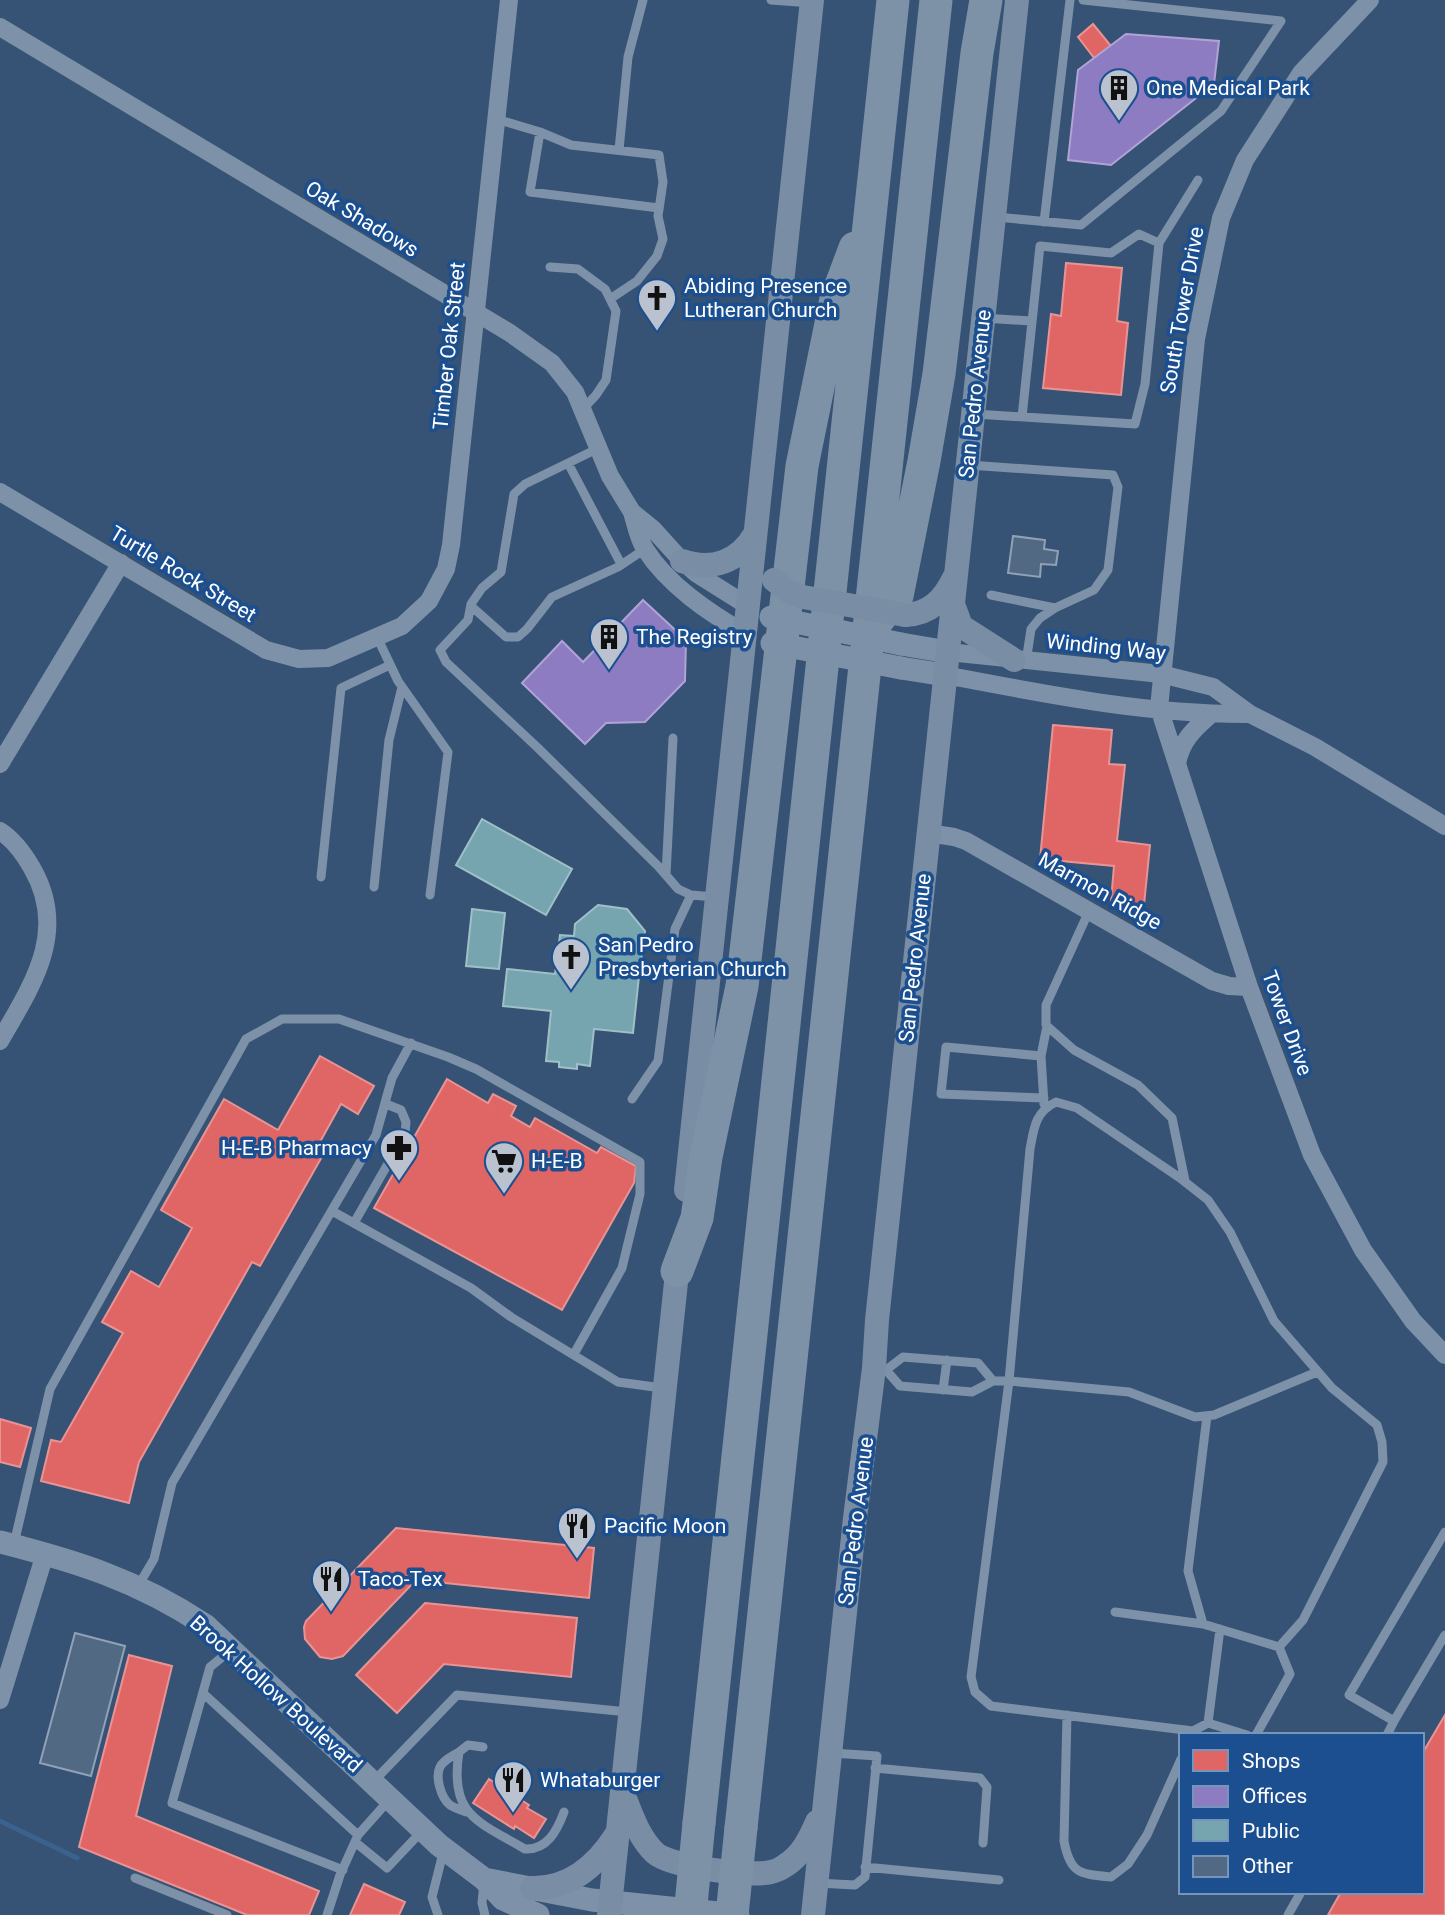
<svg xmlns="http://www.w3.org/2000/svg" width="1445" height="1915" font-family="Roboto,sans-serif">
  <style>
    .shops { fill: #e06666; stroke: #e99494; stroke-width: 2 }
    .offices { fill: #8e7cc3; stroke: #b0a3d5; stroke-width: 2 }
    .public { fill: #76a5af; stroke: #9fc0c7; stroke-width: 2 }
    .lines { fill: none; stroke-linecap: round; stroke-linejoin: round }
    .stream { stroke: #3b618d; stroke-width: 5 }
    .building { fill: #526984; stroke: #92a2b6; stroke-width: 2 }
    .service { stroke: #7d92a8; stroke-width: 9 }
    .minor { stroke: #7d92a8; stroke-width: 18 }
    .tertiary { stroke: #7d92a8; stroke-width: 23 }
    .secondary { stroke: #798da4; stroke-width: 24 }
    .motorway { stroke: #7e92a7; stroke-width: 33 }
    .tertiary-bridge { stroke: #7d92a8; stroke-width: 23 }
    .secondary-bridge { stroke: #798da4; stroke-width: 24 }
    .motorway-bridge { stroke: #7e92a7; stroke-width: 33 }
    .labels { text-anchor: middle; stroke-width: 7; stroke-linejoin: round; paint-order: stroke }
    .poi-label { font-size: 21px; fill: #fff; stroke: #1b4f8f; text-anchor: start }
    .street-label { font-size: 21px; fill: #fff; stroke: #1b4f8f }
  </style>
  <rect width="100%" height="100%" fill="#365274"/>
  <path class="shops" d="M 1093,24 L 1111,46 L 1094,58 L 1078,37 Z
    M 1066,263 L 1122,268 L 1117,321 L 1128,323 L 1121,395 L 1043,388 L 1051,314 L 1061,316 Z
    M 1053,725 L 1112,730 L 1109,764 L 1125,765 L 1117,841 L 1150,845 L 1144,905 L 1111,901 L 1114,866 L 1040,859 Z
    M 320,1056 L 374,1086 L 358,1114 L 341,1104 L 315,1151 L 323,1155 L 260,1266 L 252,1262 L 139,1462 L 129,1503 L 41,1481 L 51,1440 L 61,1442 L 123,1333 L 102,1322 L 131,1271 L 159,1287 L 192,1228 L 161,1210 L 224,1099 L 278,1130 Z
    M 447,1079 L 488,1103 L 493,1094 L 516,1106 L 511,1116 L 530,1127 L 535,1118 L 597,1153 L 601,1147 L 636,1166 L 634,1183 L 562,1310 L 374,1208 Z
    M 0,1419 L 31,1428 L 20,1467 L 0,1462 Z
    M 396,1528 L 594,1548 L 589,1598 L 416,1580 L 343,1656 L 332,1659 L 320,1657 L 305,1639 L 304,1627 L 306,1621 Z
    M 425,1603 L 577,1618 L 571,1677 L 444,1664 L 397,1713 L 356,1675 Z
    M 129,1655 L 172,1666 L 136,1816 L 319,1891 L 309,1915 L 247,1915 L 79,1847 Z
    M 1445,1715 L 1445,1915 L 1328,1915 L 1341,1892 L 1422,1892 L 1422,1754 Z
    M 489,1779 L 529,1805 L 527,1808 L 546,1819 L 534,1838 L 515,1826 L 514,1829 L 473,1803 Z
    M 364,1884 L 405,1902 L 399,1915 L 350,1915 Z"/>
  <path class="offices" d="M 1126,34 L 1219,41 L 1214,84 L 1111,165 L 1068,160 L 1078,70 Z
    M 643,600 L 686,640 L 685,681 L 645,722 L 606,723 L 585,744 L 522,683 L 562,641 L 583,662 Z"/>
  <path class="public" d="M 482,819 L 572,869 L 546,915 L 456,865 Z
    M 598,905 L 627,909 L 645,931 L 641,961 L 624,974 L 639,976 L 633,1033 L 594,1029 L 590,1066 L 577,1064 L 577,1069 L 559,1067 L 559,1062 L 546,1061 L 551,1011 L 503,1006 L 507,969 L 555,974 L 560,935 L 574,936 L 575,924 Z
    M 472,909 L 505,913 L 499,969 L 466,966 Z"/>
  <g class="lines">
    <path class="stream" d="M 0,1821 L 77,1858"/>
  </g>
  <path class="building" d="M 1013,536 L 1045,540 L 1044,549 L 1058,551 L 1056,565 L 1041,564 L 1040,577 L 1008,573 Z
    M 75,1633 L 125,1646 L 91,1776 L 40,1763 Z"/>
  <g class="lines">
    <path class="service" d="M 771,0 L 811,3
      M 496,119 L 540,132 L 571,145 L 659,155 L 663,182 L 658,216 L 663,239 L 657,256 L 637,281 L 610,299
      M 540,132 L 530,192 L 659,208
      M 619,150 L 628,57 L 643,0
      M 996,217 L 1081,225 L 1221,111 L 1281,21 L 1083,0
      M 1044,222 L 1070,0
      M 550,267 L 578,269 L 605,289 L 616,311 L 606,380 L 596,395 L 584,408
      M 983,318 L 1031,321
      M 975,414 L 1135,424 L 1145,384 L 1159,243 L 1198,180
      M 1022,417 L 1040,246 L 1111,253 L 1139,234 L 1159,243
      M 599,448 L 525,484 L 514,494 L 501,572 L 482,588 L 471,604 L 468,620 L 440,650 L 446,662 L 538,748 L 658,866 L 678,889 L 691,895 L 714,897
      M 568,463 L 621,564
      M 969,465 L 1113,475 L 1118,487 L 1108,570 L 1094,590 L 1055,608 L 1040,618 L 1031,629 L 1026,662
      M 991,595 L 1055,608
      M 471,606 L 506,637 L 518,637 L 527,629 L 552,597 L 618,567 L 645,549
      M 377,637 L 398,681 L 448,752 L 430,895
      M 666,875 L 673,738
      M 321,877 L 341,688 L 390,665
      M 374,887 L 389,740 L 402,687
      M 1089,911 L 1046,1005 L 1046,1025 L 1074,1050 L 1138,1085 L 1172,1118 L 1185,1181
      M 1041,1056 L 946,1047 L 941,1094 L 1044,1098
      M 632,1099 L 658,1061 L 675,929 L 691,895
      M 1044,1104 L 1041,1056 L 1047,1026
      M 332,1211 L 471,1288 L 511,1317 L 618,1382 L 662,1388
      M 354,1223 L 405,1134 L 406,1122 L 401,1110 L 386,1104
      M 875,1368 L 886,1370 L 900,1386 L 972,1392 L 993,1381 L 1009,1381 L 1129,1392 L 1195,1417 L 1214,1415 L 1317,1372
      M 886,1370 L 903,1357 L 978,1363 L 993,1381
      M 943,1390 L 947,1360
      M 1207,1416 L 1188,1571 L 1203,1624 L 1279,1647
      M 14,1544 L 50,1389 L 246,1039 L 282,1019 L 339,1019 L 448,1057 L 476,1069 L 640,1162 L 640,1194 L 622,1268 L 574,1354
      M 138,1586 L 154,1559 L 172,1483 L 376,1135 L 392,1078 L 411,1043
      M 1115,1612 L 1203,1624
      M 231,1650 L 210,1667 L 172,1803 L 343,1870
      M 204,1694 L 358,1835
      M 1067,1715 L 1064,1841 C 1070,1874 1080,1874 1111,1877 L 1128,1864 L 1147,1835 L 1181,1759
      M 1394,1721 L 1445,1635
      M 1208,1723 L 1220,1629
      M 1247,1735 L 1208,1723 L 1193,1731 L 991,1706 L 975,1692 L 971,1677 L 1009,1381 L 1030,1149 C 1034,1128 1035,1112 1056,1102 L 1077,1108 L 1180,1178 L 1208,1200 L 1230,1232 L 1274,1321 L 1332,1388 L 1377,1425 L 1382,1442 L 1383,1462 L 1303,1620 L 1279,1647 L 1290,1674 L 1256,1735
      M 1387,1735 L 1394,1721 L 1349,1695 L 1445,1532
      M 483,1747 L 468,1745 L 459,1752 C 449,1815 477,1821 525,1849 C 547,1850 557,1831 564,1812
      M 459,1752 C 453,1756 443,1760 440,1767 C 435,1777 441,1798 450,1805 C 454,1808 462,1810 466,1812
      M 875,1768 L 980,1778 L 987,1787 L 983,1843
      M 373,1782 L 457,1695 L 628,1712
      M 355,1842 L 387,1868 L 422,1831
      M 865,1867 L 999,1880
      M 135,1878 L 227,1915
      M 484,1882 L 482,1903 L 485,1915
      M 817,1883 L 855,1885 L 865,1877 L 877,1756 L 832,1753
      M 327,1915 L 340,1875 L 358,1835 L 389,1800
      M 438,1915 L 432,1897 L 444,1849
      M 1288,1915 L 1301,1892"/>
    <path class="minor" d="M 1370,0 L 1301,73 L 1245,160 L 1221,218 L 1196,339 L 1159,708 L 1249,987 L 1312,1155 L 1363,1250 L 1413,1321 L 1445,1355
      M 0,27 L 510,333 L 552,363 L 575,392 L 610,476 L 632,512 L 653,529 L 682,561 L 697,574 L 748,606
      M 0,492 L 266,650 L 299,659 L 328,658 L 402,626 L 429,601 L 446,569 L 451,545 L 509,0
      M 632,512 C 636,525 638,538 645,549 C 668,585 708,612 744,633
      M 948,652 L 1161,674 L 1213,687 L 1250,714 L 1315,747 L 1445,826
      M 945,675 C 1045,694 1148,715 1250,714
      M 0,764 L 121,563
      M 1177,764 C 1181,741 1193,730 1210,715
      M 0,831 C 14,840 24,854 32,868 C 69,932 32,985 0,1041
      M 928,833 L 954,837 L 966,841 L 1212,981 L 1229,986 L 1249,987
      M 0,1700 L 45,1554"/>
    <path class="tertiary" d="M 901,644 L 948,652
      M 901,668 L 945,675
      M 0,1542 C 78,1562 137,1580 205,1625 L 439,1845 L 484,1879 L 503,1899 L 538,1915
      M 484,1879 L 592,1900 L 738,1915"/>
    <path class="secondary" d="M 682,561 C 712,571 739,562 755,534
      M 953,604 L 961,626 L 1014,660
      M 905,615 C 930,614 943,600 954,578
      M 686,1190 L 812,0
      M 622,1791 C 631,1813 638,1837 655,1853 C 671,1867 750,1877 771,1872 C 776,1871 782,1868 786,1865 C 802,1855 810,1838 817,1822
      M 532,1888 C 570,1889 597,1865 616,1835
      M 609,1915 L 679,1254
      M 813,1915 L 855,1518 L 874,1368 L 877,1320 L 1017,0"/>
    <path class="motorway" d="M 869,631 L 897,596 L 924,461 L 939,374 L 977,53 L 986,0
      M 677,1271 L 697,1218 L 706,1157 L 742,986 L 802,466 L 836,299 L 855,248
      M 699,1823 L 893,0
      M 741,1828 L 936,0"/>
    <path class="tertiary-bridge" d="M 771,617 L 901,644
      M 772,643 L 901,668"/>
    <path class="secondary-bridge" d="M 774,580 L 789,592 L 803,597 L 905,615"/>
    <path class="motorway-bridge" d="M 690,1915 L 699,1823
      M 732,1915 L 741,1828"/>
  </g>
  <defs>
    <g id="building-pin" transform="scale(2.0125)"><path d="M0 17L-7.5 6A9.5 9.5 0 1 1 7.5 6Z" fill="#b9c2ce" stroke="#1b4f8f"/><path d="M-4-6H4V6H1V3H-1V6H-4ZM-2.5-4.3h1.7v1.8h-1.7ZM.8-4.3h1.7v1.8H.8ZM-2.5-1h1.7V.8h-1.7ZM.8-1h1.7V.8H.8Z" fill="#111"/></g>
    <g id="church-pin" transform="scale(2.0125)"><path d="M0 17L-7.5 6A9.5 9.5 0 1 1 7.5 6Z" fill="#b9c2ce" stroke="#1b4f8f"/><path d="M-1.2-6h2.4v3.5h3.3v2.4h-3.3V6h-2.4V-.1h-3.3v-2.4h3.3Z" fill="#111"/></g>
    <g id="pharmacy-pin" transform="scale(2.0125)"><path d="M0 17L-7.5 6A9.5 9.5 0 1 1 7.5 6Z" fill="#b9c2ce" stroke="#1b4f8f"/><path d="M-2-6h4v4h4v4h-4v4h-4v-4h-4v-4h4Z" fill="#111"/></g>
    <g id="supermarket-pin" transform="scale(2.0125)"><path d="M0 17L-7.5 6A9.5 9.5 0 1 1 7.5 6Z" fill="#b9c2ce" stroke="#1b4f8f"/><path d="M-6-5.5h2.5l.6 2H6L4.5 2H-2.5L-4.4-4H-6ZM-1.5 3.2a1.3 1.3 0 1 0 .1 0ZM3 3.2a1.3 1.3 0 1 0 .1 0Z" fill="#111"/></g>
    <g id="restaurant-pin" transform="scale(2.0125)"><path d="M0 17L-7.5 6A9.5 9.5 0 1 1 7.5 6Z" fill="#b9c2ce" stroke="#1b4f8f"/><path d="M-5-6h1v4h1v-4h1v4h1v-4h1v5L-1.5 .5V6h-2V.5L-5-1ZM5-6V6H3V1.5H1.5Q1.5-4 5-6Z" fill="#111"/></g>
  </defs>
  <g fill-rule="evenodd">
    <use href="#building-pin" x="1119" y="88"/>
    <use href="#church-pin" x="657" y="298"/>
    <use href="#building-pin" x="609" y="637"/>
    <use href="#church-pin" x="571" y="957"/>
    <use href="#pharmacy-pin" x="399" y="1148"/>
    <use href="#supermarket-pin" x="504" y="1161"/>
    <use href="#restaurant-pin" x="577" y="1526"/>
    <use href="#restaurant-pin" x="331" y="1579"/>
    <use href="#restaurant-pin" x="513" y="1780"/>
  </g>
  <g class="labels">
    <g class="poi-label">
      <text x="1146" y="95">One Medical Park</text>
      <text x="684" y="293">Abiding Presence<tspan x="684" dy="24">Lutheran Church</tspan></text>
      <text x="636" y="644">The Registry</text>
      <text x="598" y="952">San Pedro<tspan x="598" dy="24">Presbyterian Church</tspan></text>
      <text x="372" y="1155" text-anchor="end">H-E-B Pharmacy</text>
      <text x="531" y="1168">H-E-B</text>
      <text x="604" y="1533">Pacific Moon</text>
      <text x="358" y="1586">Taco-Tex</text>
      <text x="540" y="1787">Whataburger</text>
    </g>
    <g class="street-label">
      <text transform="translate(362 219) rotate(31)" y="7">Oak Shadows</text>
      <text transform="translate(1182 310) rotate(-80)" y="7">South Tower Drive</text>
      <text transform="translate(449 346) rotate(-84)" y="7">Timber Oak Street</text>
      <text transform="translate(975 394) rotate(-84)" y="7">San Pedro Avenue</text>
      <text transform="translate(183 574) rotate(31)" y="7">Turtle Rock Street</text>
      <text transform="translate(1106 647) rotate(6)" y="7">Winding Way</text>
      <text transform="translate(1100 891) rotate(29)" y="7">Marmon Ridge</text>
      <text transform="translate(915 958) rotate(-84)" y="7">San Pedro Avenue</text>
      <text transform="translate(1287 1023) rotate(70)" y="7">Tower Drive</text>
      <text transform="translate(856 1521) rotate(-83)" y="7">San Pedro Avenue</text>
      <text transform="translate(276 1694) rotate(42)" y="7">Brook Hollow Boulevard</text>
    </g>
  </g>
  <rect x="1179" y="1733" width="245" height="161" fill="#1b4f8f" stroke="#7695bc" stroke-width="2"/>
  <rect x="1193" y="1750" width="35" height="21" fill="#e06666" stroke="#7695bc" stroke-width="2"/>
  <text x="1242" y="1768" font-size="21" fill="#ffffff">Shops</text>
  <rect x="1193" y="1786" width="35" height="21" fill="#8e7cc3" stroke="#7695bc" stroke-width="2"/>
  <text x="1242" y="1803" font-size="21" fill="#ffffff">Offices</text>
  <rect x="1193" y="1820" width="35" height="21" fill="#76a5af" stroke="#7695bc" stroke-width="2"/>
  <text x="1242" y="1838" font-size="21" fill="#ffffff">Public</text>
  <rect x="1193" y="1856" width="35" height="21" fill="#526984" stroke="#7695bc" stroke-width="2"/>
  <text x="1242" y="1873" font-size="21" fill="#ffffff">Other</text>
</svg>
